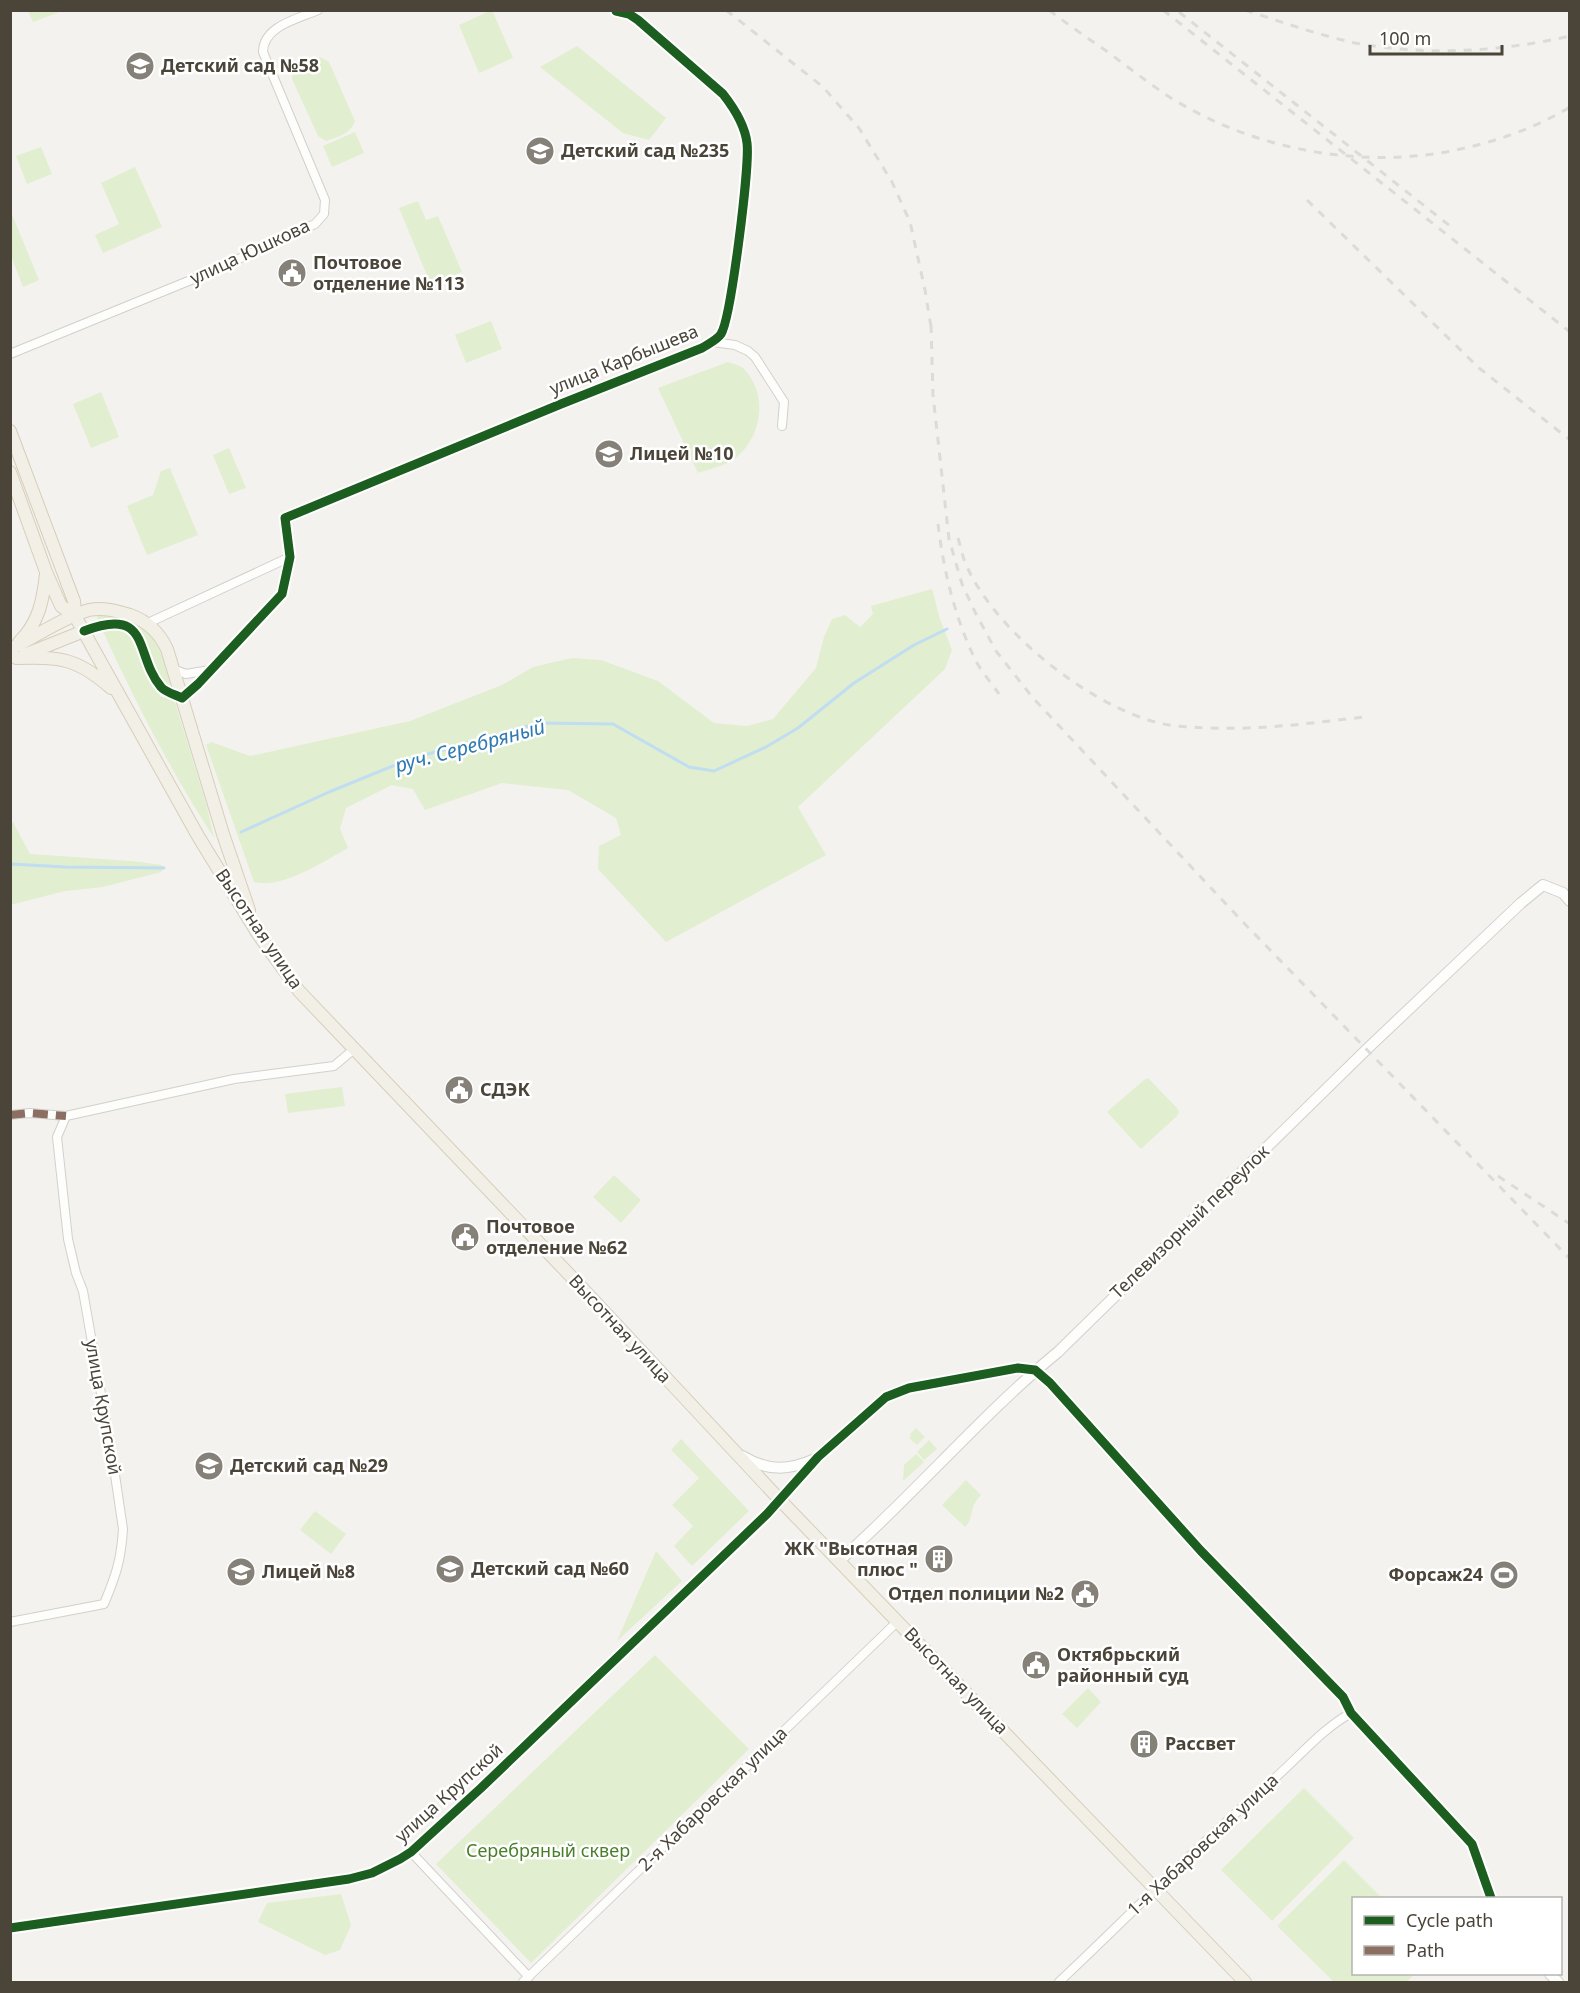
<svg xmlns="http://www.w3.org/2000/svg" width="1580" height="1993" font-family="'Noto Sans',sans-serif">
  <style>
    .green { fill: #e1eecf }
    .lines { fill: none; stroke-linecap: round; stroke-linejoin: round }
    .stream { stroke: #c0ddf1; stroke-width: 3 }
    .minor-casing { stroke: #d2d0cb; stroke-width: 10 }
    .tertiary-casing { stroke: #d2d0cb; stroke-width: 12 }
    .primary-casing { stroke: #d6cebb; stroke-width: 14 }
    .minor { stroke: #fdfdfc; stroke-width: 8 }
    .tertiary { stroke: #fdfdfc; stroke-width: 10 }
    .primary { stroke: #f2efe6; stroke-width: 12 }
    .rail { stroke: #dbdbda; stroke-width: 3; stroke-dasharray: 8 8; stroke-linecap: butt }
    .quiet { stroke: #8d6e63; stroke-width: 8; stroke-dasharray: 15 8; stroke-linecap: butt }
    .cycleway-casing { stroke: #fff; stroke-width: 13 }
    .cycleway { stroke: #1b5e20; stroke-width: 9 }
    .labels { text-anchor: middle; stroke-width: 5; stroke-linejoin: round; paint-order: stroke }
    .poi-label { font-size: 18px; font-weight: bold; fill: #4b4439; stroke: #fff; text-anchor: start }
    .street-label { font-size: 18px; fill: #4b4439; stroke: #fff }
    .park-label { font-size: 18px; fill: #4a7f2a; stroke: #fff }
    .water-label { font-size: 20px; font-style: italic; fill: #2e7ab2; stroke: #fff }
  </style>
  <rect width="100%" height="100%" fill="#f4f2ee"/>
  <path class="green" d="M 492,10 L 513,58 L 479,73 L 459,25 Z
    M 28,11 L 62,11 L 33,22 Z
    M 577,46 L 666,118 L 649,140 L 623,133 L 540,67 Z
    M 320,57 L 329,62 L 355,121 C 351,134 337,137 326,141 L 318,136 L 292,79 C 292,65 309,62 320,57 Z
    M 355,132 L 364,153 L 332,167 L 323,146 Z
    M 41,147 L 52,174 L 27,184 L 16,156 Z
    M 135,167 L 162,227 L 103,253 L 95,235 L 119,224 L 101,183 Z
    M 418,201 L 426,220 L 438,216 L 462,272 L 431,285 L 399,208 Z
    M 11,212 L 39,280 L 23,287 L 11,256 Z
    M 491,321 L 502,349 L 466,363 L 455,335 Z
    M 728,362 C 733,364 740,365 744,369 C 769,395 762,439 733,460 C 724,466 709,469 698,473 L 658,388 Z
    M 101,392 L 119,437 L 91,448 L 73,404 Z
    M 229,448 L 246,488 L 229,494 L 213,455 Z
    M 170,468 L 198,535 L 147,555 L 127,506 L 153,495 L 161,471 Z
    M 932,589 L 940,619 L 952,650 L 945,669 L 798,807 L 826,855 L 666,942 L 598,869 L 599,846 L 621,835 L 616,818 L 568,790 L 502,783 L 425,810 L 413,789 L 392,785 L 346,808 L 340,829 L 348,848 C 323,862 282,889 254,882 L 206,745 L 211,742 L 250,756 L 410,721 L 502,685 L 533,667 L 572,658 L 601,660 L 658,681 L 714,723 L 747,726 L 773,719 L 816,668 L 824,637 L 832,619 L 845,615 L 860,627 L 873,614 L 871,606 Z
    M 97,616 C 131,614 154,629 164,662 C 166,670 169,678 170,685 C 159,681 159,673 155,663 C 144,635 133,615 98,620 Z
    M 102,629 L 120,630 L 134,637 L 151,683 L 161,697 L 174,699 L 207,807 L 214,838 C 171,771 135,702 102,629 Z
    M 13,822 L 30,854 L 131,861 L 162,865 L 164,868 L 161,872 L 103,887 L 65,891 L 14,904 L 10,903 L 10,823 Z
    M 1148,1078 L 1177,1108 L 1179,1112 L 1177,1116 L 1141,1149 L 1107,1112 L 1144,1080 Z
    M 342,1087 L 345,1106 L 288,1113 L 285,1094 Z
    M 614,1175 L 641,1200 L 621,1223 L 593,1197 Z
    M 916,1428 L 925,1437 L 917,1445 L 909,1438 L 911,1436 L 910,1434 Z
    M 681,1439 L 749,1511 L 692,1566 L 674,1546 L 693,1526 L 672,1505 L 699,1478 L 671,1450 Z
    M 929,1440 L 937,1449 L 924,1460 L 917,1452 Z
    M 916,1454 L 924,1462 L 903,1481 L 904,1465 Z
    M 966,1480 L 981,1495 C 968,1508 975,1517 965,1527 L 942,1505 Z
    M 315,1511 L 346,1534 L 331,1554 L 300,1530 Z
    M 656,1551 L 682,1581 L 617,1641 Z
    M 655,1655 L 749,1749 L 531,1963 L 436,1864 Z
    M 1088,1688 L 1101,1702 L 1077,1728 L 1062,1714 Z
    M 1304,1788 L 1354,1838 L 1272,1921 L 1221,1870 Z
    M 1344,1860 L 1382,1898 L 1354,1898 L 1354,1974 L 1415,1974 L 1406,1982 L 1334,1982 L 1277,1926 Z
    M 341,1894 L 351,1925 L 340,1950 L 325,1955 L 258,1922 L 267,1903 Z"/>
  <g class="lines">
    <path class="stream" d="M 241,832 L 329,792 L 410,759 L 539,723 L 613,724 L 689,767 L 714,771 L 766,747 L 798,728 L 854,683 L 914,645 L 947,629
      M 10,864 L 66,867 L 164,868"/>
    <g class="minor-casing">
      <path id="minor" d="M 712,342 L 735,345 L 748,351 L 755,357 L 784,402 L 782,426
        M 10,354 L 208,273 L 315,224 L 324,214 L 325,200 L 263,52 C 263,26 298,19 318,10
        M 148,623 L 290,557
        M 84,631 C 152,605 134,656 161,687 C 165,692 176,695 182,698 L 198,684 L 282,594 L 290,557 L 285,518 L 561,404 L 702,348 C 708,344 717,340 721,334 C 731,318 750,165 747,143 C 745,126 734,108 723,94 L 638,20 L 629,14 L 616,11
        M 173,669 L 186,674 L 210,670
        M 10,1115 L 30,1113 L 66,1116
        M 10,1622 L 104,1604 C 116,1575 121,1561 123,1529 L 114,1468 L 83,1291 L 76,1273 L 68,1239 L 57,1137 L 66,1116 L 234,1079 L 334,1066 L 354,1049
        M 411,1852 L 529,1977
        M 523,1982 L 898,1621
        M 1059,1982 C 1131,1914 1200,1843 1275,1778 C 1300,1756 1322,1729 1351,1713"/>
    </g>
    <g class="tertiary-casing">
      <path id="tertiary" d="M 742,1456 C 767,1471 788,1471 815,1459
        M 839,1561 C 915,1494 980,1416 1058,1352 L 1367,1049 L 1521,903 L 1543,885 L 1563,893 L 1570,901
        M 10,1928 L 349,1879 L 372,1873 L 400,1859 L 411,1852 L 481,1788 L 767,1514 L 818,1457 L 886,1397 L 909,1388 L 1018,1368 L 1035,1370 L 1050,1383 L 1201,1551 L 1343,1697 L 1351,1713 L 1472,1844 L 1491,1898
        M 1550,1974 L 1558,1982"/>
    </g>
    <g class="primary-casing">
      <path id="primary" d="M 10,431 L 74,601 L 75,616
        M 10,472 L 46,572 L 61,606 L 75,616 L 198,836 L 258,934 L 299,991 L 583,1289 L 780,1500 L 1245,1982
        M 19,642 C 39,623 43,600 46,574
        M 10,649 C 33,638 66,616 89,610 C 103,607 117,611 130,615 C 147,621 159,632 167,649 L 223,834 L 249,910
        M 24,655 L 84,631
        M 16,658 C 61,657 77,658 111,688"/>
    </g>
    <use href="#minor" class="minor"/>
    <use href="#tertiary" class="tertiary"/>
    <use href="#primary" class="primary"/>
    <path class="rail" d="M 726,10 L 823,87 L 859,128 L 892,182 L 910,222 L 925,290 L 932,333
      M 1049,10 C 1067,24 1086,37 1105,50 C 1127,66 1148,83 1171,98 C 1252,148 1352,168 1446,152 C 1489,144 1532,130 1570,107
      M 1163,10 L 1570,332
      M 1245,10 C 1282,22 1318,35 1355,43 C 1426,56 1500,52 1570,36
      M 1179,12 L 1450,226
      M 1307,200 L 1479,368 L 1570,440
      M 931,325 L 933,395 L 949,539 L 962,584 L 976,614 L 996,651 L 1033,698 L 1241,920 L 1570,1259
      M 938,524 C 943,568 954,614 973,655 C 979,669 990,681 999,694
      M 958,538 C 961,548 963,560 968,569 C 998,633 1090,706 1159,723 C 1175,727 1192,727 1209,728 C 1261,730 1312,723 1364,717
      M 1498,1176 L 1570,1224"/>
    <path class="quiet" d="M 10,1115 L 30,1113 L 66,1116"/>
    <g class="cycleway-casing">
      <path id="cycleway" d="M 84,631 C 152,605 134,656 161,687 C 165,692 176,695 182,698 L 198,684 L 282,594 L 290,557 L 285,518 L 561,404 L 702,348 C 708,344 717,340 721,334 C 731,318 750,165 747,143 C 745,126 734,108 723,94 L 638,20 L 629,14 L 616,11
        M 10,1928 L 349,1879 L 372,1873 L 400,1859 L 411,1852 L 481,1788 L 767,1514 L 818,1457 L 886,1397 L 909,1388 L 1018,1368 L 1035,1370 L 1050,1383 L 1201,1551 L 1343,1697 L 1351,1713 L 1472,1844 L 1491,1898"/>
    </g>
    <use href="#cycleway" class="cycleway"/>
  </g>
  <defs>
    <g id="school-disc" transform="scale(1.5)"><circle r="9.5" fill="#868178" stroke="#fff"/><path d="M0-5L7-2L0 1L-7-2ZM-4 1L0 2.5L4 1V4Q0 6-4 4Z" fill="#fff"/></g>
    <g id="civic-disc" transform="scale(1.5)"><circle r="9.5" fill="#868178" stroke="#fff"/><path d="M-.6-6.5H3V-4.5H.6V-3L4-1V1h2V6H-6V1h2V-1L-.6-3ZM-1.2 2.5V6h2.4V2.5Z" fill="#fff"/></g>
    <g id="building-disc" transform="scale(1.5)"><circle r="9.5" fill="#868178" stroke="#fff"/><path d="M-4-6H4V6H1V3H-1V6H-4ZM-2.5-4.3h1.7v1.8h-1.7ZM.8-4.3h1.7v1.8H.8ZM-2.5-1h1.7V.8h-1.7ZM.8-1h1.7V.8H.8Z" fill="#fff"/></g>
    <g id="stadium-disc" transform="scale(1.5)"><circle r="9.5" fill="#868178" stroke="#fff"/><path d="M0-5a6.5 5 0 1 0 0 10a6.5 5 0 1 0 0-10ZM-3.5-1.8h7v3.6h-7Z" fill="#fff"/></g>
  </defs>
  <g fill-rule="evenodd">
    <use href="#school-disc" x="140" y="66"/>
    <use href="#school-disc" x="540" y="151"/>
    <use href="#civic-disc" x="292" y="273"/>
    <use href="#school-disc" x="609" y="454"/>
    <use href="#civic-disc" x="459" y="1090"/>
    <use href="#civic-disc" x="465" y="1237"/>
    <use href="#school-disc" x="209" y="1466"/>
    <use href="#building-disc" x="939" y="1559"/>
    <use href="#school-disc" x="450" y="1569"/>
    <use href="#school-disc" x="241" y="1572"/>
    <use href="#stadium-disc" x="1504" y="1575"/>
    <use href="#civic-disc" x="1085" y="1594"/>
    <use href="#civic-disc" x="1036" y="1665"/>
    <use href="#building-disc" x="1144" y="1744"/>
  </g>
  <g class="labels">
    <g class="poi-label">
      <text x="161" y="72">Детский сад №58</text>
      <text x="561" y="157">Детский сад №235</text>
      <text x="313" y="269">Почтовое<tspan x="313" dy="21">отделение №113</tspan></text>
      <text x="630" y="460">Лицей №10</text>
      <text x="480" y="1096">СДЭК</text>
      <text x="486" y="1233">Почтовое<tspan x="486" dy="21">отделение №62</tspan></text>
      <text x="230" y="1472">Детский сад №29</text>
      <text x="918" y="1555" text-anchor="end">ЖК "Высотная<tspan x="918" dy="21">плюс "</tspan></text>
      <text x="471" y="1575">Детский сад №60</text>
      <text x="262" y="1578">Лицей №8</text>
      <text x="1483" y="1581" text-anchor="end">Форсаж24</text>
      <text x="1064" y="1600" text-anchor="end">Отдел полиции №2</text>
      <text x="1057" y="1661">Октябрьский<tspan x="1057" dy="21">районный суд</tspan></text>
      <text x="1165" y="1750">Рассвет</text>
    </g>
    <g class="street-label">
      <text transform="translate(250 252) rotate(-25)" y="6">улица Юшкова</text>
      <text transform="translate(624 360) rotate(-22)" y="6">улица Карбышева</text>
      <text transform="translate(259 929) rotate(56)" y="6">Высотная улица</text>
      <text transform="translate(1190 1222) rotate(-44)" y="6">Телевизорный переулок</text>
      <text transform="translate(620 1329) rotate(47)" y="6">Высотная улица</text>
      <text transform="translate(103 1407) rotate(80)" y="6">улица Крупской</text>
      <text transform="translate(956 1681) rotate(46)" y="6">Высотная улица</text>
      <text transform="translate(449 1793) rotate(-42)" y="6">улица Крупской</text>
      <text transform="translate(713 1799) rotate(-44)" y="6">2-я Хабаровская улица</text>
      <text transform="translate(1203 1845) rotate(-43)" y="6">1-я Хабаровская улица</text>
    </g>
    <g class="park-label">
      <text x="548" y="1857">Серебряный сквер</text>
    </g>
    <g class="water-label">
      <text transform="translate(470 746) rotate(-15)" y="7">руч. Серебряный</text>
    </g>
  </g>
  <rect width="1580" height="1993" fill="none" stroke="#4b4439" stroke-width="24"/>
  <rect x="1352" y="1897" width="210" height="78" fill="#ffffff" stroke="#b7b4b0" stroke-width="1.5"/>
  <rect x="1364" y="1916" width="30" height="9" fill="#1b5e20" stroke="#b7b4b0" stroke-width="1.5"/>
  <text x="1406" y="1927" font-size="18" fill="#4b4439">Cycle path</text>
  <rect x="1364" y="1946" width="30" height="9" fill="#8d6e63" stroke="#b7b4b0" stroke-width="1.5"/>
  <text x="1406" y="1957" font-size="18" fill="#4b4439">Path</text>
  <path d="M1370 45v9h132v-9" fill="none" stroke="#4b4439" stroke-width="3"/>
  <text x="1379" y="45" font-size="18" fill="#4b4439" stroke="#ffffff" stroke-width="4.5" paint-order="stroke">100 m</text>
</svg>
